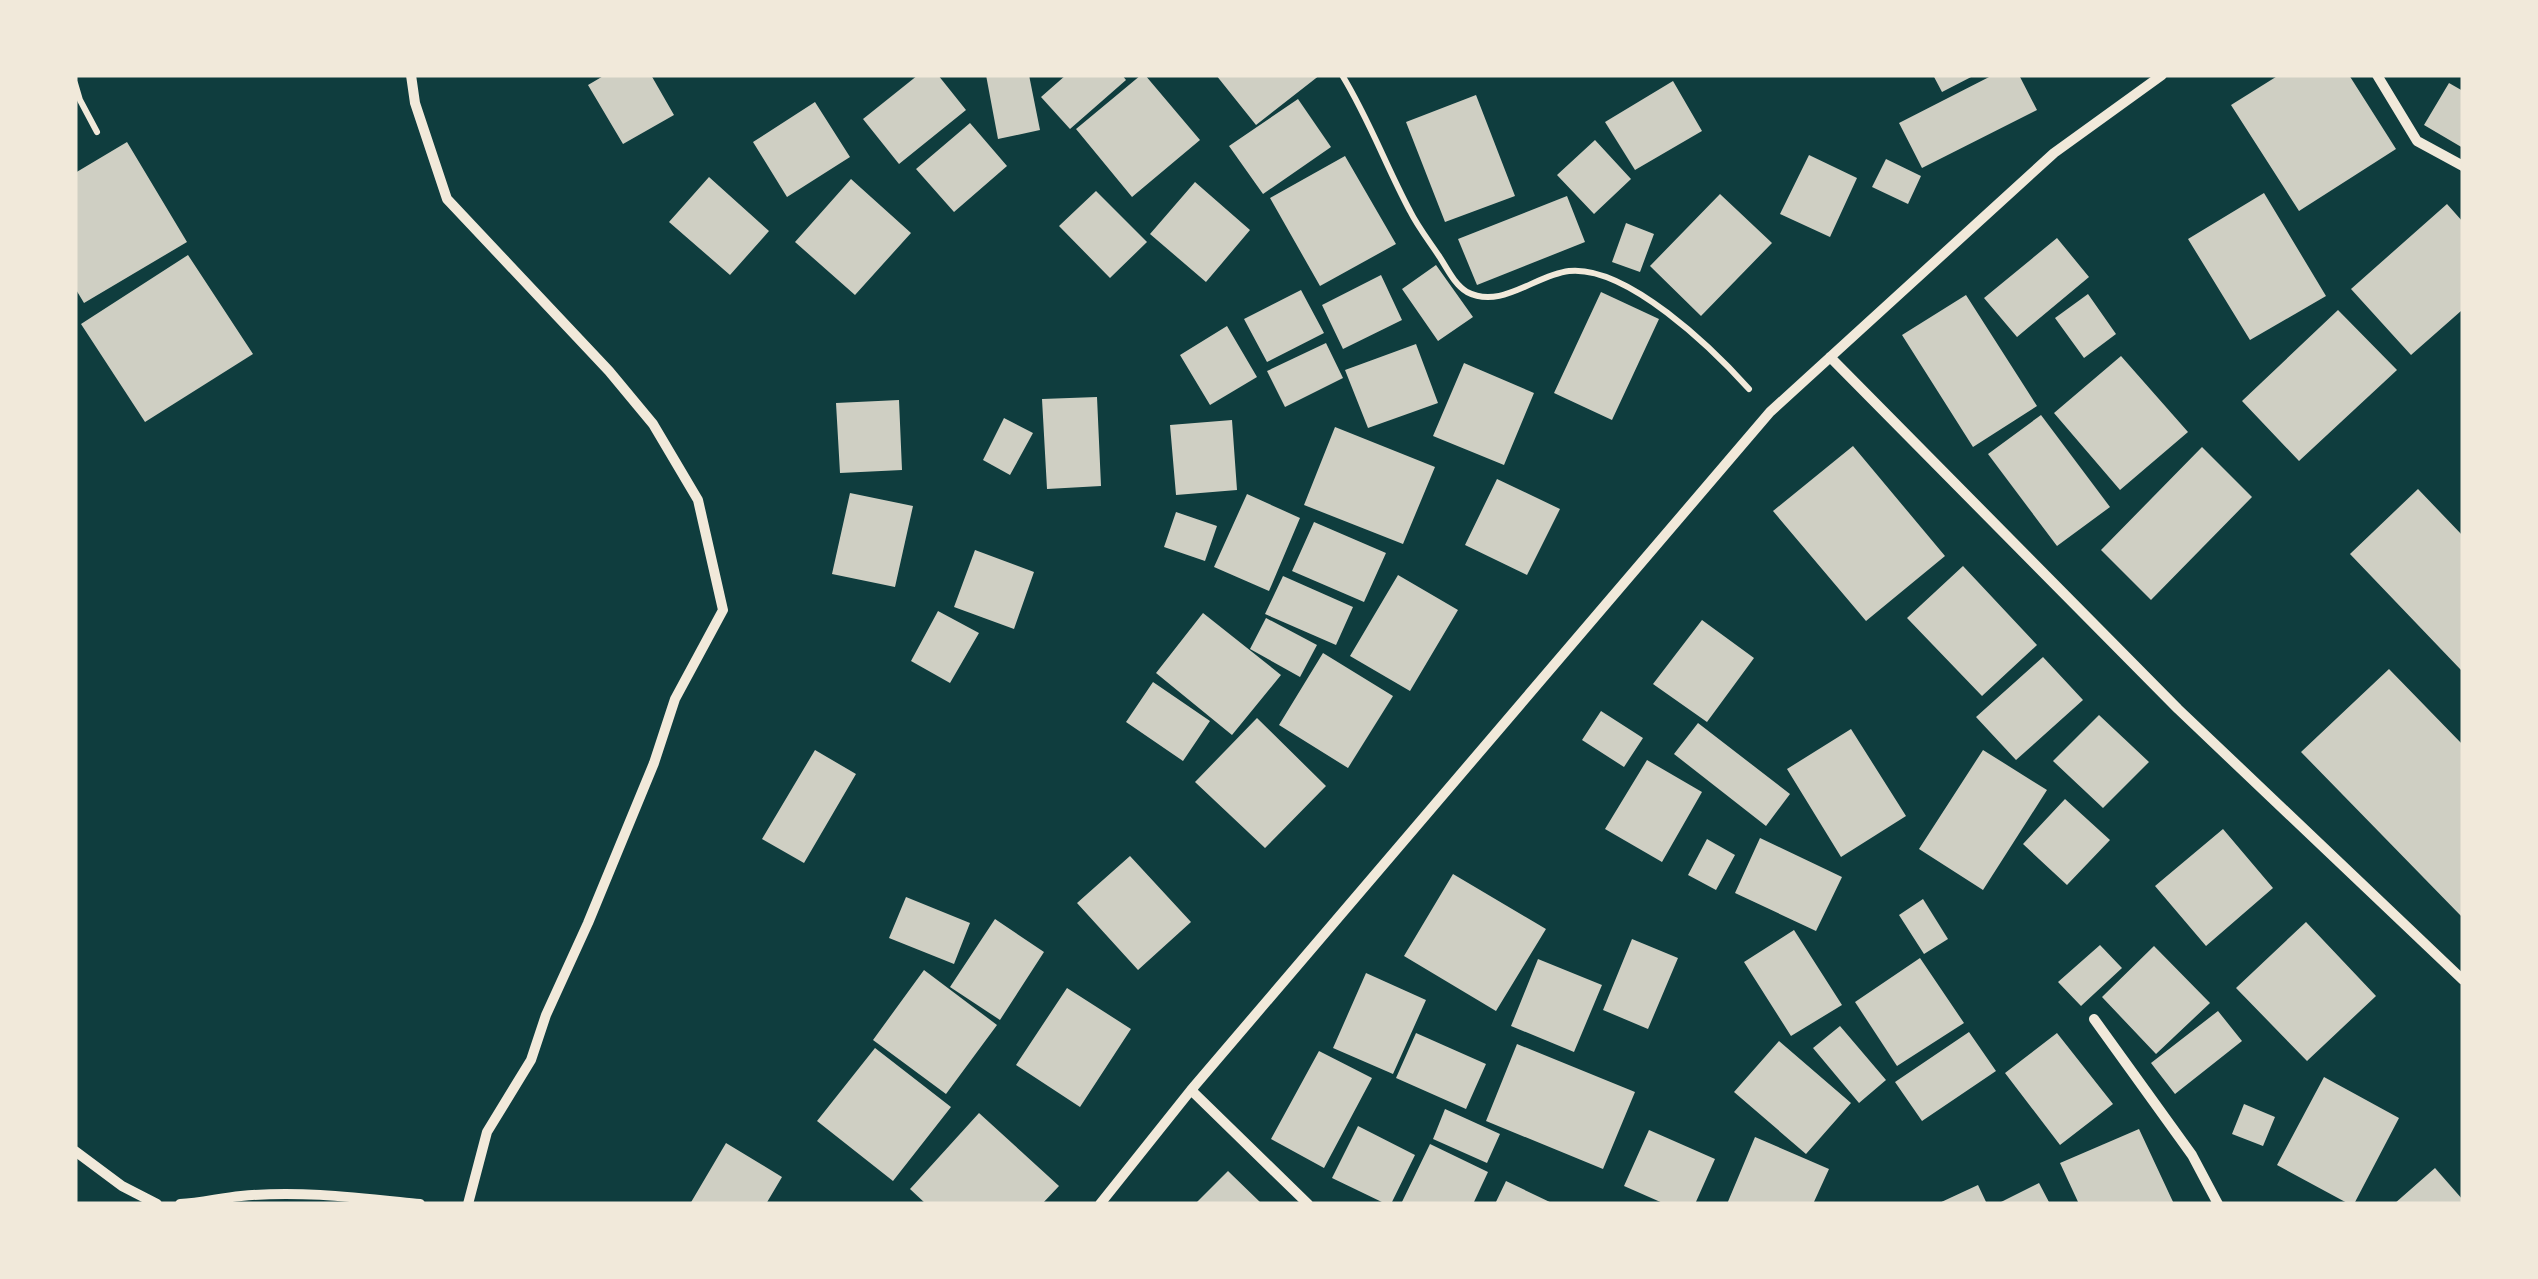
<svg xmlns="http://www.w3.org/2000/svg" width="2538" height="1279" font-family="Jost,sans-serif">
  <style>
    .building { fill: #cfcfc3 }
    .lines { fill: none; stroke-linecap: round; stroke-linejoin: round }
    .path { stroke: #f1e9da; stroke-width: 6 }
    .minor { stroke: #f1e9da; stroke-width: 10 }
  </style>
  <rect width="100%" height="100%" fill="#0f3d3e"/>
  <path class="building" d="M 605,75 L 651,75 L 674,115 L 623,144 L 588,85 Z
    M 918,75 L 938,75 L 966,110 L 899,164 L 863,119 Z
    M 986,75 L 1029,75 L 1040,130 L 998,139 Z
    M 1066,75 L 1122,75 L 1126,80 L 1070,129 L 1041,97 Z
    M 1141,75 L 1145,75 L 1200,140 L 1132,197 L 1076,129 Z
    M 1216,75 L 1320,75 L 1256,125 Z
    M 1933,75 L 1975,75 L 1942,92 Z
    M 1993,75 L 2019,75 L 2037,110 L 1922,168 L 1899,123 Z
    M 2279,75 L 2349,75 L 2396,149 L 2299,211 L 2231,105 Z
    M 1673,81 L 1702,131 L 1635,170 L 1605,122 Z
    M 2449,83 L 2463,91 L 2463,148 L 2424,125 Z
    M 1476,95 L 1515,196 L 1445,222 L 1406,122 Z
    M 1298,99 L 1331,147 L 1263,194 L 1229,146 Z
    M 815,102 L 850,157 L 787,197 L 753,142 Z
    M 970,123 L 1007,166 L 954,212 L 916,169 Z
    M 1595,140 L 1631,179 L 1594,214 L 1557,175 Z
    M 127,142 L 187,242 L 84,303 L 75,288 L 75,173 Z
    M 1809,155 L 1857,178 L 1830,237 L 1780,214 Z
    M 1345,156 L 1396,244 L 1320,286 L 1270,198 Z
    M 1886,159 L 1921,176 L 1908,204 L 1872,187 Z
    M 709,177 L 769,231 L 730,275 L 669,222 Z
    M 851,179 L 911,233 L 855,295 L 795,242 Z
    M 1195,182 L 1250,230 L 1206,282 L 1150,234 Z
    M 1096,191 L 1147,242 L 1110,278 L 1059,226 Z
    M 2264,193 L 2326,296 L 2250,340 L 2188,239 Z
    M 1720,194 L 1772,243 L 1701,316 L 1650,266 Z
    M 1567,196 L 1585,242 L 1477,285 L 1458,239 Z
    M 2447,204 L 2463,222 L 2463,313 L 2461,311 L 2411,355 L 2351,289 Z
    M 1626,223 L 1654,234 L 1640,272 L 1612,262 Z
    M 2057,238 L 2089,277 L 2017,337 L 1984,298 Z
    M 188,255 L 253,354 L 145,422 L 81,324 Z
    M 1436,265 L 1473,317 L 1438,341 L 1402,289 Z
    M 1381,275 L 1402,320 L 1343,349 L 1322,305 Z
    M 1301,290 L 1324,333 L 1267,362 L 1244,319 Z
    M 1601,292 L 1659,319 L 1612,420 L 1554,393 Z
    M 2088,294 L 2116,334 L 2084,358 L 2055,318 Z
    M 1966,295 L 2037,406 L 1973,447 L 1902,335 Z
    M 2338,310 L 2397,370 L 2299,461 L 2242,401 Z
    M 1227,326 L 1257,377 L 1210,405 L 1180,355 Z
    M 1326,343 L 1343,378 L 1285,407 L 1267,371 Z
    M 1416,344 L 1438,403 L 1368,428 L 1345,370 Z
    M 2121,356 L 2188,432 L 2120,490 L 2054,413 Z
    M 1464,363 L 1534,393 L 1504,465 L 1433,436 Z
    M 1097,397 L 1101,486 L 1047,489 L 1042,399 Z
    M 899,400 L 902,470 L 840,473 L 836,403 Z
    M 2041,415 L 2110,507 L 2057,546 L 1988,454 Z
    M 1004,418 L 1033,433 L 1010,475 L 983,460 Z
    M 1232,420 L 1237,490 L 1176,495 L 1170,425 Z
    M 1335,427 L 1435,467 L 1403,544 L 1304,505 Z
    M 1853,446 L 1945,556 L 1866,621 L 1773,511 Z
    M 2202,447 L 2252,497 L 2151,600 L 2101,550 Z
    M 1497,479 L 1560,509 L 1527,575 L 1465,545 Z
    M 2418,489 L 2463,536 L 2463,668 L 2461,670 L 2350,554 Z
    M 850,493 L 913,506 L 895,587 L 832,574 Z
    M 1247,494 L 1300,518 L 1269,591 L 1214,567 Z
    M 1176,512 L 1217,526 L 1205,561 L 1164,547 Z
    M 1314,522 L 1386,553 L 1364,602 L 1292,571 Z
    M 975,550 L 1034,572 L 1014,629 L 954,607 Z
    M 1963,566 L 2037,645 L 1982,696 L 1907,618 Z
    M 1398,575 L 1458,610 L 1410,691 L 1350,656 Z
    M 1283,576 L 1353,607 L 1336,645 L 1265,614 Z
    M 938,611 L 979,633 L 950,683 L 911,661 Z
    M 1203,613 L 1281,675 L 1232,735 L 1156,673 Z
    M 1266,618 L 1317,645 L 1300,677 L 1250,649 Z
    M 1702,620 L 1754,658 L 1707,722 L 1653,684 Z
    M 1323,653 L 1393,696 L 1348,768 L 1279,725 Z
    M 2043,657 L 2083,700 L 2016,760 L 1976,717 Z
    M 2389,669 L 2463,745 L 2463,918 L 2301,752 Z
    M 1153,682 L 1210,721 L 1183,761 L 1126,722 Z
    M 1601,711 L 1643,738 L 1624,767 L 1582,740 Z
    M 2099,715 L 2149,762 L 2103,808 L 2053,761 Z
    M 1257,718 L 1326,786 L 1265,848 L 1195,782 Z
    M 1698,723 L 1790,794 L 1766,826 L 1674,754 Z
    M 1851,729 L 1906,816 L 1841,857 L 1787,769 Z
    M 815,750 L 856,774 L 804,863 L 762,839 Z
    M 1983,750 L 2047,790 L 1983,890 L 1919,849 Z
    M 1647,760 L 1702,792 L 1662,862 L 1605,829 Z
    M 2065,799 L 2110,840 L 2067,885 L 2023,844 Z
    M 2223,829 L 2273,888 L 2206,946 L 2155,886 Z
    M 1760,838 L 1842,877 L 1816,931 L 1735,893 Z
    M 1707,839 L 1735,855 L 1716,890 L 1688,875 Z
    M 1130,856 L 1191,922 L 1138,970 L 1077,903 Z
    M 1453,874 L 1546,929 L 1496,1011 L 1404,956 Z
    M 906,897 L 970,923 L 954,964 L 889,938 Z
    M 1923,899 L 1948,939 L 1924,954 L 1899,915 Z
    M 995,919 L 1044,952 L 1000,1020 L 950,987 Z
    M 2306,922 L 2376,996 L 2307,1061 L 2236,988 Z
    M 1794,930 L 1842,1005 L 1791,1036 L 1744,962 Z
    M 1632,939 L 1678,958 L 1648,1029 L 1603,1010 Z
    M 2100,945 L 2122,968 L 2081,1006 L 2058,982 Z
    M 2154,946 L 2210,1003 L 2156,1054 L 2102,997 Z
    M 1920,958 L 1964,1023 L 1897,1066 L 1855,1002 Z
    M 1538,959 L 1602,985 L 1574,1052 L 1511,1026 Z
    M 924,970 L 997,1025 L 946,1094 L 873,1040 Z
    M 1366,973 L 1426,1000 L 1393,1074 L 1333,1048 Z
    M 1067,988 L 1131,1029 L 1080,1107 L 1016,1065 Z
    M 2218,1011 L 2242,1041 L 2175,1094 L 2151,1063 Z
    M 1840,1026 L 1886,1080 L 1859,1103 L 1813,1048 Z
    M 1969,1032 L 1996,1071 L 1922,1121 L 1895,1082 Z
    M 1416,1033 L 1486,1064 L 1466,1109 L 1396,1078 Z
    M 2057,1033 L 2113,1104 L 2060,1145 L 2005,1073 Z
    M 1779,1041 L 1851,1103 L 1806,1154 L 1734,1092 Z
    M 1517,1044 L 1635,1092 L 1603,1169 L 1486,1121 Z
    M 875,1048 L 951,1107 L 893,1181 L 817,1121 Z
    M 1319,1051 L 1372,1078 L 1324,1168 L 1271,1139 Z
    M 2324,1077 L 2399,1118 L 2354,1204 L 2349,1204 L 2277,1165 Z
    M 2244,1104 L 2275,1117 L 2263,1146 L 2232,1134 Z
    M 1445,1109 L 1500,1134 L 1487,1163 L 1433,1139 Z
    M 979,1113 L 1059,1186 L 1042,1204 L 926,1204 L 910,1189 Z
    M 1358,1126 L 1415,1155 L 1391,1204 L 1386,1204 L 1332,1178 Z
    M 2139,1129 L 2174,1204 L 2079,1204 L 2060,1163 Z
    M 1649,1130 L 1715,1159 L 1695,1204 L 1665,1204 L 1624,1186 Z
    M 1755,1137 L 1829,1169 L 1813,1204 L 1727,1204 Z
    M 726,1143 L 782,1177 L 766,1204 L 690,1204 Z
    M 1430,1144 L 1488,1172 L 1473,1204 L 1401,1204 Z
    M 2435,1168 L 2463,1200 L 2463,1204 L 2394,1204 Z
    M 1228,1171 L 1262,1204 L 1195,1204 Z
    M 1506,1181 L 1554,1204 L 1495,1204 Z
    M 2039,1183 L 2050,1204 L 1997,1204 Z
    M 1978,1185 L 1987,1204 L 1937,1204 Z"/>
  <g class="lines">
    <path class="path" d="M 1342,75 C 1369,119 1386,166 1410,211 C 1418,227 1429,241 1439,256 C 1447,268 1454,284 1467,292 C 1501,310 1535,275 1569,271 C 1627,265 1713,349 1749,389
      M 75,83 L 80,100 L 97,132"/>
    <path class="minor" d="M 411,75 L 415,103 L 447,199 L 609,371 L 653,424 L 698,500 L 723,610 L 675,699 L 654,763 L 588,923 L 546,1015 L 531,1060 L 487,1132 L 468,1204
      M 2377,75 L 2417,141 L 2463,166
      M 1830,357 L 2178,709 L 2463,980
      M 2094,1019 L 2192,1155 L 2218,1204
      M 1191,1090 L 1308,1204
      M 75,1151 L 122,1186 L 157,1204
      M 180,1204 C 201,1203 220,1198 241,1196 C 300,1190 361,1198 420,1204
      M 1100,1204 L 1191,1090 L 1770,412 L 2054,153 L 2162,75"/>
  </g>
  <rect width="2538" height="1279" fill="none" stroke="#f1e9da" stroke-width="155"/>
</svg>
